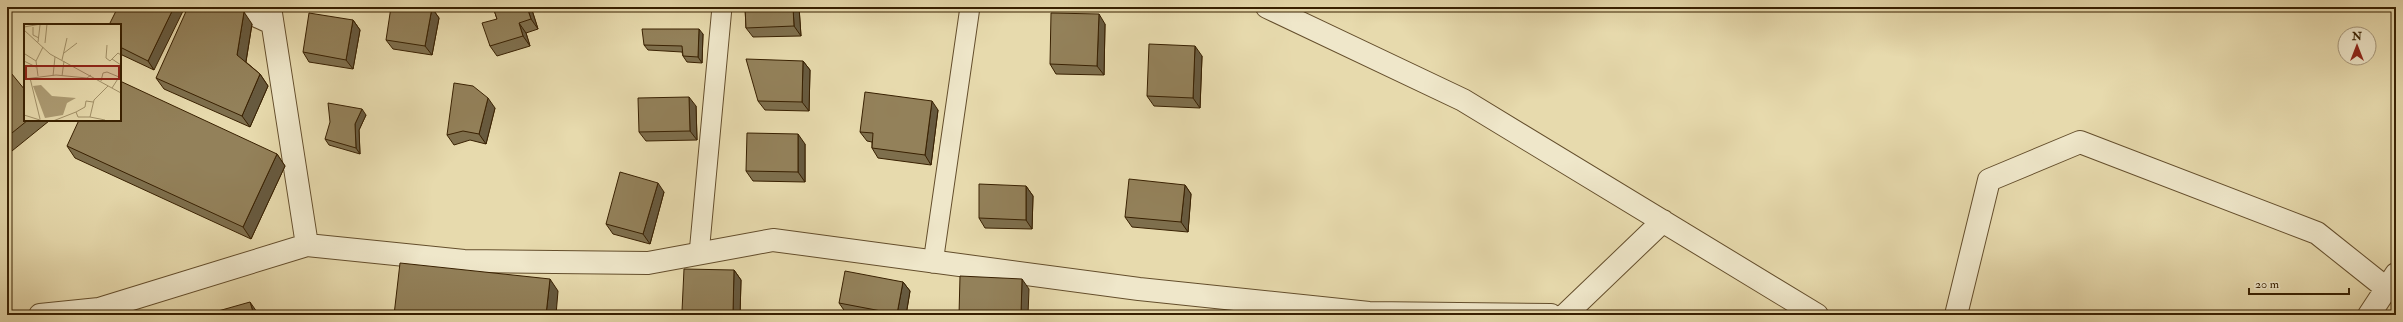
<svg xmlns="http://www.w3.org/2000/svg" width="2403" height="322" font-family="'IM FELL Double Pica',serif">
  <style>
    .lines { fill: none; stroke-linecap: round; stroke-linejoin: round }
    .service-casing { stroke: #644e2c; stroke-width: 21 }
    .minor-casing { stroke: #644e2c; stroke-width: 24 }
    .service { stroke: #efe7ca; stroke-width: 19 }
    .minor { stroke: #efe7ca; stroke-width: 22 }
    .wall { fill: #7e6f4d; stroke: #382001 }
    .shaded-wall { fill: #675a3f; stroke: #382001 }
    .building { fill: #93815a; stroke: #382001 }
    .inset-road { fill: none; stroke: #a19068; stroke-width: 1 }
    .view { fill: #8f2418; fill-opacity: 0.15; stroke: #8f2418; stroke-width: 2 }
    .inset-edge { fill: none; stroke: #382001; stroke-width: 2 }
  </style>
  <rect width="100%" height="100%" fill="#e7daad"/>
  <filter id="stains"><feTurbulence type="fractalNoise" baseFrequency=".005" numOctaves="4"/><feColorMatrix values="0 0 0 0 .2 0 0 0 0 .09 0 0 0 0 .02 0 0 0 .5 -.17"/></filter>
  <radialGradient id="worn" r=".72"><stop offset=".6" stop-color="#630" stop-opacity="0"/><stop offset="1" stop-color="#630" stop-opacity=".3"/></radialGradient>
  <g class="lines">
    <g class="service-casing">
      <path id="service" d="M 699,254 L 722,7
        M 933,263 L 970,7"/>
    </g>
    <g class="minor-casing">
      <path id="minor" d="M 237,7 L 272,23
        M 270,7 L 307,245
        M 1267,7 L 1463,100 L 1817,315
        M 40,315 L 99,309 L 307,245 L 464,261 L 648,263 L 773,240 L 1139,289 L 1369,313 L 1551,315
        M 1565,315 L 1663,221
        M 1956,315 L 1989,180 L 2080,142 L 2317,233 L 2386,288
        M 2369,315 L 2396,274"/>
    </g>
    <use href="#service" class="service"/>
    <use href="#minor" class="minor"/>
  </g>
  <path class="wall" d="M 118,7 L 154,70 L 120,54 L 120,25 Z
    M 493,7 L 531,7 L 538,29 L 526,33 L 530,46 L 497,56 L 490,46 L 497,19 Z
    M 745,7 L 799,7 L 801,36 L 753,37 L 746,28 Z
    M 432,8 L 439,18 L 432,55 L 393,49 L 386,40 Z
    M 353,20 L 360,30 L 353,69 L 309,62 L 303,52 Z
    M 252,24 L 246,62 L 260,74 L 268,86 L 250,127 L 164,89 L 156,78 Z
    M 1105,24 L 1104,75 L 1056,74 L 1050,64 Z
    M 703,34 L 702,63 L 687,62 L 683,56 L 682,52 L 648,50 L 644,45 Z
    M 1202,56 L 1200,108 L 1154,106 L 1147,96 Z
    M 803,61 L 810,70 L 809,111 L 765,110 L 758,101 Z
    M 7,68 L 25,120 L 48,120 L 49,121 L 7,155 Z
    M 696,106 L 697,140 L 646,141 L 639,132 Z
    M 495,108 L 486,144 L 470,140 L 454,145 L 447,135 Z
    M 938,110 L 931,165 L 878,158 L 872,148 L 872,142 L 867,141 L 860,132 Z
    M 366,115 L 359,130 L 360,154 L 329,145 L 325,139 Z
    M 805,144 L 805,182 L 753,181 L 746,171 Z
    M 67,146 L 277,154 L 285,166 L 251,239 L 75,158 Z
    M 1185,185 L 1191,194 L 1188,232 L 1132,227 L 1125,217 Z
    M 1026,186 L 1033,196 L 1032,229 L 985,228 L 979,218 Z
    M 664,192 L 650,244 L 613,234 L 606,224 Z
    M 734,270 L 741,280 L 740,315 L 685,315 L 682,311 Z
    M 903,282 L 910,291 L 906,315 L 857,315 L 846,313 L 839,303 Z"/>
  <path class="shaded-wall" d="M 174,7 L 185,7 L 154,70 L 148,61 Z
    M 527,7 L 531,7 L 538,29 L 531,19 Z
    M 793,7 L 799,7 L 801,36 L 794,26 Z
    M 432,8 L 439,18 L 432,55 L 425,46 Z
    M 244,12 L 252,24 L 245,67 L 237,55 Z
    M 1099,14 L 1105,24 L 1104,75 L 1097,66 Z
    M 353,20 L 360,30 L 353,69 L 346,60 Z
    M 519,23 L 526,33 L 530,46 L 523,36 Z
    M 699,29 L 703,34 L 702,63 L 698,57 Z
    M 1195,46 L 1202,56 L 1200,108 L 1193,98 Z
    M 803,61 L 810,70 L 809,111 L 802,102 Z
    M 260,74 L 268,86 L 250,127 L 242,116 Z
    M 689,97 L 696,106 L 697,140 L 690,131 Z
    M 488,98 L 495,108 L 486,144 L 479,134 Z
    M 932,101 L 938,110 L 931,165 L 925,155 Z
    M 362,109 L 366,115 L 359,130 L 360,154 L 356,148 L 355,124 Z
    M 798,134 L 805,144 L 805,182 L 798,172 Z
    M 277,154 L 285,166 L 251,239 L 243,227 Z
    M 658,183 L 664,192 L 650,244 L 643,234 Z
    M 1185,185 L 1191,194 L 1188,232 L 1181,222 Z
    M 1026,186 L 1033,196 L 1032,229 L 1026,220 Z
    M 734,270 L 741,280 L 740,315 L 735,315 L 733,313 Z
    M 550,279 L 558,291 L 556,315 L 546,315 Z
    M 1022,279 L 1029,289 L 1028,315 L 1021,315 Z
    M 903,282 L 910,291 L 906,315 L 898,315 L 897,314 Z
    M 250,302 L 257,312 L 258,315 L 254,315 Z"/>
  <path class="building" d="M 118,7 L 174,7 L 148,61 L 120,47 L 120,25 L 109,25 Z
    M 188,7 L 231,7 L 244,12 L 237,55 L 260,74 L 242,116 L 156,78 Z
    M 391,7 L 424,7 L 432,8 L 425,46 L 386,40 Z
    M 493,7 L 527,7 L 531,19 L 519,23 L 523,36 L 490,46 L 482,23 L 497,19 Z
    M 745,7 L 793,7 L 794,26 L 746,28 Z
    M 309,13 L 353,20 L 346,60 L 303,52 Z
    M 1051,13 L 1099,14 L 1097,66 L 1050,64 Z
    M 642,29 L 699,29 L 698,57 L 683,56 L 682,46 L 644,45 Z
    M 1149,44 L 1195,46 L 1193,98 L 1147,96 Z
    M 746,59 L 803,61 L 802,102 L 758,101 Z
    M 7,68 L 25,90 L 25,120 L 28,120 L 7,137 Z
    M 120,81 L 277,154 L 243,227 L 67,146 L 79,120 L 120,120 Z
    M 454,83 L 473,86 L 488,98 L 479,134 L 463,131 L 447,135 Z
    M 865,92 L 932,101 L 925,155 L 872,148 L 873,133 L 860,132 Z
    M 689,97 L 690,131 L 639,132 L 638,98 Z
    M 328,103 L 362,109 L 355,124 L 356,148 L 325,139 L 330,122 Z
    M 747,133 L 798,134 L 798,172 L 746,171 Z
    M 620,172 L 658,183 L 643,234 L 606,224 Z
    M 1129,179 L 1185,185 L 1181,222 L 1125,217 Z
    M 979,184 L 1026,186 L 1026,220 L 979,218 Z
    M 400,263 L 550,279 L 546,315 L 394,315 Z
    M 684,269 L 734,270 L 733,313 L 682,311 Z
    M 845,271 L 903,282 L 897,314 L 839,303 Z
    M 960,276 L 1022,279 L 1021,315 L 959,315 Z
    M 250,302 L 254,315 L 204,315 Z"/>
  <g transform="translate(24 24)">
    <rect width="97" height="97" fill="#e7daad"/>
    <path d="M 17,61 L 28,72 L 52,74 L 43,79 L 39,91 L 21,94 L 9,62 Z" fill="#ac9b73"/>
    <path class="inset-road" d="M 0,3 L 17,0M 9,3 L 9,11 L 15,14M 0,6 L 26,30 L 97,69M 14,18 L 16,1M 21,19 L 23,0M 83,21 L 82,34 L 86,37 L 88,35M 40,29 L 53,19M 1,30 L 12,37M 97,31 L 94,29 L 88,35 L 97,41M 38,36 L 43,14M 0,37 L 12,43M 14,52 L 12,37 L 19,23M 29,52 L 31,33M 38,52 L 40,37M 6,54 L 16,95M 0,55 L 32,51 L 63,54 L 67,51M 77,57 L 79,49 L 83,48 L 95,53M 88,64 L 97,50M 52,88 L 54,93 L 66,93 L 70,76 L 84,62M 0,91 L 19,97M 66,93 L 81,96M 29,97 L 52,88 L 61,83 L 62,77 L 69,78"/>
    <path class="view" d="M 2,42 L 95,42 L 95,55 L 2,55 Z"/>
    <rect width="97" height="97" class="inset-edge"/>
  </g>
  <rect width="2403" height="322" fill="none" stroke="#e7daad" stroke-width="24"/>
  <rect x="8" y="8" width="2387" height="306" fill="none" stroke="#382001" stroke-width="2"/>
  <rect x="12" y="12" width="2379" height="298" fill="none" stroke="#382001"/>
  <g transform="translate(2357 46)"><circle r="19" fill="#efe7ca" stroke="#a6977a"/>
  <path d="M0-3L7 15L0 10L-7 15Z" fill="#8f2418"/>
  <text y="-6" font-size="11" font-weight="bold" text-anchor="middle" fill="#382001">N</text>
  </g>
  <path d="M2249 288v6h100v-6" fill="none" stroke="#382001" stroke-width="2"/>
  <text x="2255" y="288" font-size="12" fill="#382001" stroke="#efe7ca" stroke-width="3" paint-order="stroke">20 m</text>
  <rect width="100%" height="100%" filter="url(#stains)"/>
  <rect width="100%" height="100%" fill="url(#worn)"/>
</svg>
